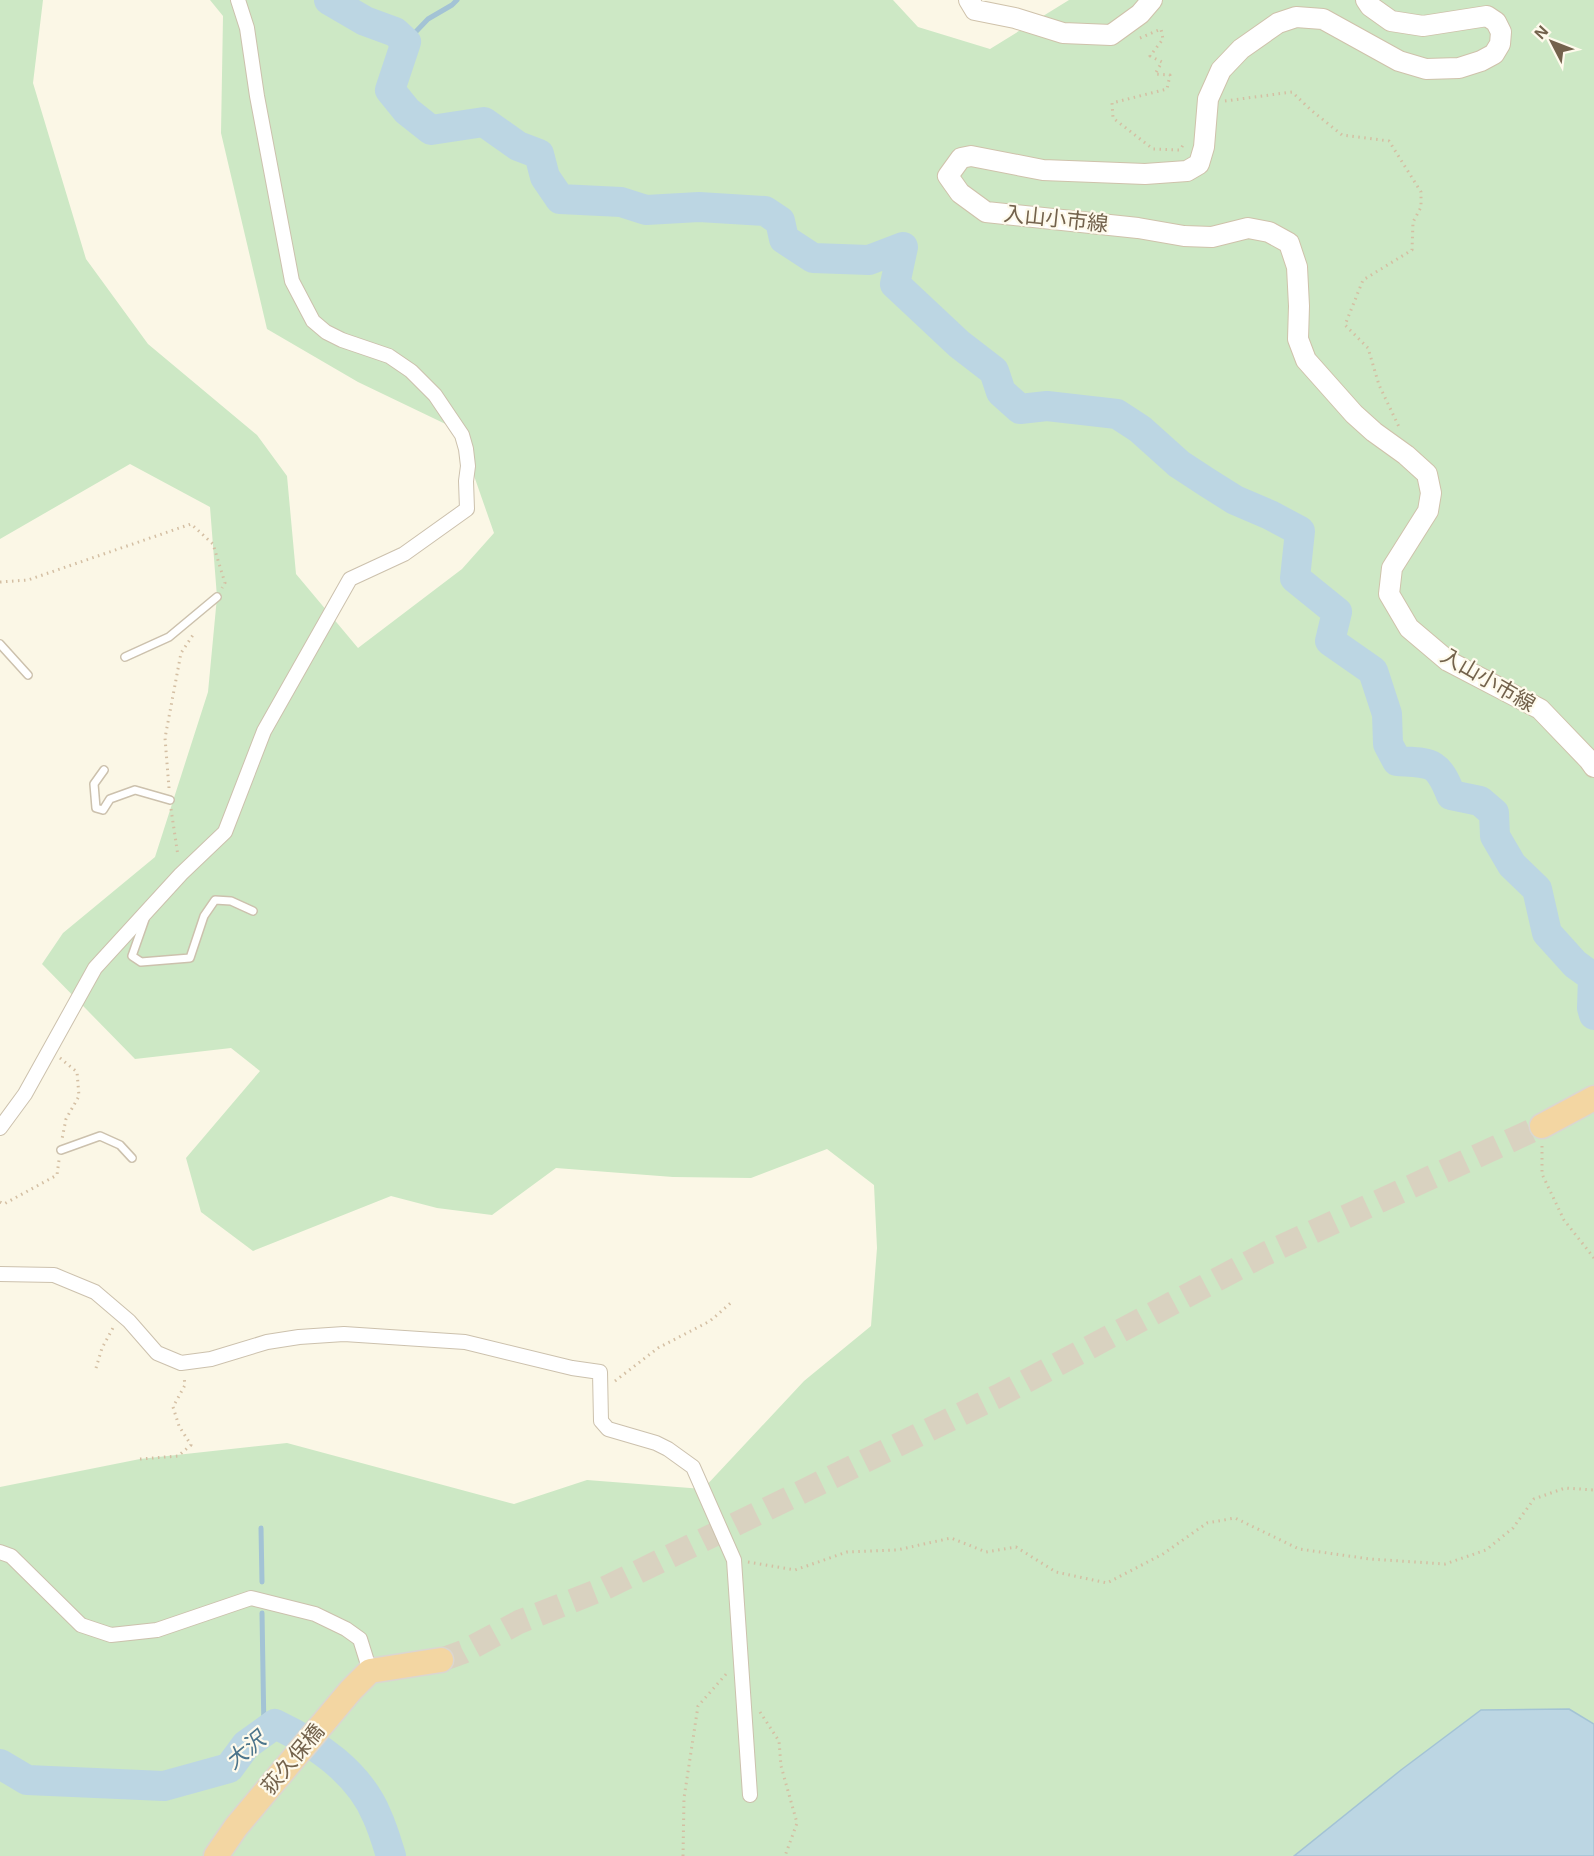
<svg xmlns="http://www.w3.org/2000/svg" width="1594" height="1856" font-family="Helvetica,'Noto Sans JP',sans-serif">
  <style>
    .green { fill: #cde8c5 }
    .water { fill: #bcd6e3; stroke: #a3c3d5; stroke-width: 1.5 }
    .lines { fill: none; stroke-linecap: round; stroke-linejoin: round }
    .stream { stroke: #a3c3d5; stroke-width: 5 }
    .river { stroke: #bcd6e3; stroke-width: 30 }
    .trunk-tunnel { stroke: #d9d2c0; stroke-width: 24; stroke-dasharray: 24 12; stroke-linecap: butt }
    .service-casing { stroke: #ccc1ad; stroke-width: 10 }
    .minor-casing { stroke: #ccc1ad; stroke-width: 16 }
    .secondary-casing { stroke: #cfc2ab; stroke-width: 22 }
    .trunk-casing { stroke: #dbd6d0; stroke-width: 27 }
    .path { stroke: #d4bfa3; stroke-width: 3; stroke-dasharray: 1.5 4.5; stroke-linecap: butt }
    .service { stroke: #fff; stroke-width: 7 }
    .minor { stroke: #fff; stroke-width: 14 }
    .secondary { stroke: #fff; stroke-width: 20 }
    .trunk { stroke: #f3d6a2; stroke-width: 24 }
    .labels { text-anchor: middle; stroke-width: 4.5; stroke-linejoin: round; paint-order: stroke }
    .street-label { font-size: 21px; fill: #73624c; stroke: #fefaec }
    .water-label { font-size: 22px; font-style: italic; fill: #4b748b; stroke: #fefaec }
  </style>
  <rect width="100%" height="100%" fill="#fbf7e6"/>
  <path class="green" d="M 0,0 L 43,0 L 33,83 L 86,259 L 148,344 L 257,435 L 287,476 L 296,574 L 358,648 L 462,569 L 494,533 L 458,430 L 358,382 L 267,329 L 221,133 L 223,16 L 210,0 L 893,0 L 918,27 L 990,49 L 1069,0 L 1594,0 L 1594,1724 L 1569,1709 L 1481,1710 L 1401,1770 L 1294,1856 L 0,1856 L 0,1487 L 140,1459 L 287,1443 L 514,1504 L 587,1480 L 703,1489 L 804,1381 L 871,1326 L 877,1248 L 874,1185 L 827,1149 L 751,1178 L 673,1177 L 556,1168 L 492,1215 L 437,1208 L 391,1196 L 253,1251 L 201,1212 L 186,1158 L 260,1071 L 231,1048 L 135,1059 L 42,964 L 63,933 L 155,857 L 208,692 L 217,597 L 210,507 L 130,464 L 0,539 Z"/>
  <path class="water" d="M 1569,1709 L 1594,1724 L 1594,1856 L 1294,1856 L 1401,1770 L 1481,1710 Z"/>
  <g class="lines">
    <path class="stream" d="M 406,42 L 428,19 L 452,5 L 457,0
      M 261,1528 L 262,1582
      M 262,1613 L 264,1732"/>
    <path class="river" d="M 329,0 L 365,21 L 395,32 L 406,42 L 390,90 L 407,111 L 431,130 L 484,122 L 518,146 L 539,154 L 545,177 L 560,199 L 621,202 L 646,210 L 699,207 L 765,211 L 780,221 L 784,239 L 813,258 L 869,260 L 903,247 L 895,284 L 959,344 L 994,371 L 1001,392 L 1020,409 L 1047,406 L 1117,414 L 1140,429 L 1179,464 L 1208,483 L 1235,500 L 1270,515 L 1300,531 L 1295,578 L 1337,612 L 1330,641 L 1373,671 L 1387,714 L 1388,744 L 1397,761 C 1431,763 1437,760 1451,795 L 1480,801 L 1494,813 L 1495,836 L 1512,865 L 1537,889 L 1547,933 L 1575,964 L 1593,977 L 1592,1008 L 1594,1015
      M 0,1764 L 27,1780 L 164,1786 L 229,1768 L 246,1745 L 275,1724 C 317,1744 359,1772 377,1816 C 383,1829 387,1843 391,1856"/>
    <path class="trunk-tunnel" d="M 441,1660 L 463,1652 L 519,1622 L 605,1588 L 998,1396 L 1265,1254 L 1542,1126"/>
    <g class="service-casing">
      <path id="service" d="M 0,644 L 28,675
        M 125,657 L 169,637 L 217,597
        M 104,770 L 94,784 L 96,808 L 103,810 L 110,799 L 135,790 L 170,800
        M 145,919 L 132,956 L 141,962 L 190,958 L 204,916 L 215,900 L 231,901 L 253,911
        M 61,1150 L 100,1136 L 120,1145 L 132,1158"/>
    </g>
    <g class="minor-casing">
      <path id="minor" d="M 0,1128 L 25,1094 L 95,968 L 181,874 L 225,832 L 264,731 L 350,579 L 404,554 L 467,509 L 466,481 L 468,466 L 466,449 L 462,435 L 435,395 L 411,371 L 389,356 L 342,340 L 326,332 L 313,321 L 292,281 L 257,96 L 247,28 L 238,0
        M 0,1274 L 54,1275 L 95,1292 L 129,1321 L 157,1353 L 181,1363 L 211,1359 L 267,1342 L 299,1337 L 344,1334 L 465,1342 L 572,1368 L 600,1372 L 601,1421 L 608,1429 L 656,1443 L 668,1449 L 693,1467 L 734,1560 L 750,1795
        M 0,1552 L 11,1556 L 81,1625 L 111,1635 L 157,1630 L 251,1598 L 315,1614 L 346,1629 L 360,1639 L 370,1671"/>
    </g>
    <g class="secondary-casing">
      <path id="secondary" d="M 969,0 L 975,10 L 1015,18 L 1063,33 L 1111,35 L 1140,14 L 1152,0
        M 1366,0 L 1370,6 L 1391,21 L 1423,26 L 1487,16 L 1496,22 L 1501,32 L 1500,44 L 1494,54 L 1481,61 L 1459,68 L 1426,69 L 1399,61 L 1323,19 L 1296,17 L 1278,23 L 1241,49 L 1221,70 L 1208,99 L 1204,147 L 1199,164 L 1187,171 L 1145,174 L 1043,170 L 971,156 L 961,158 L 948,176 L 960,193 L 986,212 L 1138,228 L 1184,236 L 1212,237 L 1248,228 L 1269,232 L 1289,243 L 1297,267 L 1299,306 L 1298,339 L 1306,360 L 1354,414 L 1374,432 L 1406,455 L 1427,474 L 1431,493 L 1428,511 L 1392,568 L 1389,594 L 1409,628 L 1448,661 L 1540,709 L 1589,760 L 1594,767"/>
    </g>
    <g class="trunk-casing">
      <path id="trunk" d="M 1542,1126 L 1594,1098
        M 216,1856 L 236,1827 L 351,1690 L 370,1671 L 441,1660"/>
    </g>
    <path class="path" d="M 1140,38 L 1161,29 L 1163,39 L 1150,56 L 1162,62 L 1155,74 L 1170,75 L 1167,89 L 1112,103 L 1113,118 L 1153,149 L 1180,150 L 1185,142
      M 1225,101 L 1292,92 L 1311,110 L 1342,135 L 1389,141 L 1421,192 L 1421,207 L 1413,222 L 1412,250 L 1363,280 L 1345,325 L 1368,348 L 1379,385 L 1400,429
      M 0,582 L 28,580 L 191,524 L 213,544 L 225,583 L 222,588
      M 169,788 L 165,738 L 181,653 L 195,632
      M 171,809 L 178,856
      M 60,1058 L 77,1072 L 79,1096 L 66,1119 L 62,1139
      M 1542,1146 L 1542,1174 L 1564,1220 L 1594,1258
      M 0,1202 L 4,1204 L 57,1175 L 59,1160
      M 96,1368 L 102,1348 L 114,1326
      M 615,1381 L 658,1348 L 710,1321 L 733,1301
      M 140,1459 L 178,1456 L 191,1445 L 179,1426 L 173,1407 L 185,1385 L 184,1377
      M 748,1562 L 795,1570 L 847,1552 L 897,1550 L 951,1538 L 986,1552 L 1016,1547 L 1056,1572 L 1107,1583 L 1163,1554 L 1207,1523 L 1235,1518 L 1299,1549 L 1370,1559 L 1445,1564 L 1486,1550 L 1513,1528 L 1534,1499 L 1565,1488 L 1594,1490
      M 760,1712 L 779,1741 L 781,1766 L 797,1823 L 785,1856
      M 683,1856 L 684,1798 L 698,1706 L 727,1673"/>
    <use href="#service" class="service"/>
    <use href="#minor" class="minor"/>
    <use href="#secondary" class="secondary"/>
    <use href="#trunk" class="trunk"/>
  </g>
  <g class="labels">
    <g class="street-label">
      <text transform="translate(1056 219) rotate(6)" y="7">入山小市線</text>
      <text transform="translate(1488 680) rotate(30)" y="7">入山小市線</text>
      <text transform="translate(293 1759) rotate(-50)" y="7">荻久保橋</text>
    </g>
    <g class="water-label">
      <text transform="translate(245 1750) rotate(-40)" y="8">大沢</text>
    </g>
  </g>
  <g transform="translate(1552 42) rotate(312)" stroke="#fefaec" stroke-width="4.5" paint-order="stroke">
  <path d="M0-4.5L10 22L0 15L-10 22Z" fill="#73624c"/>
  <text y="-9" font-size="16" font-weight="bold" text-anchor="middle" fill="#73624c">N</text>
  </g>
</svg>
